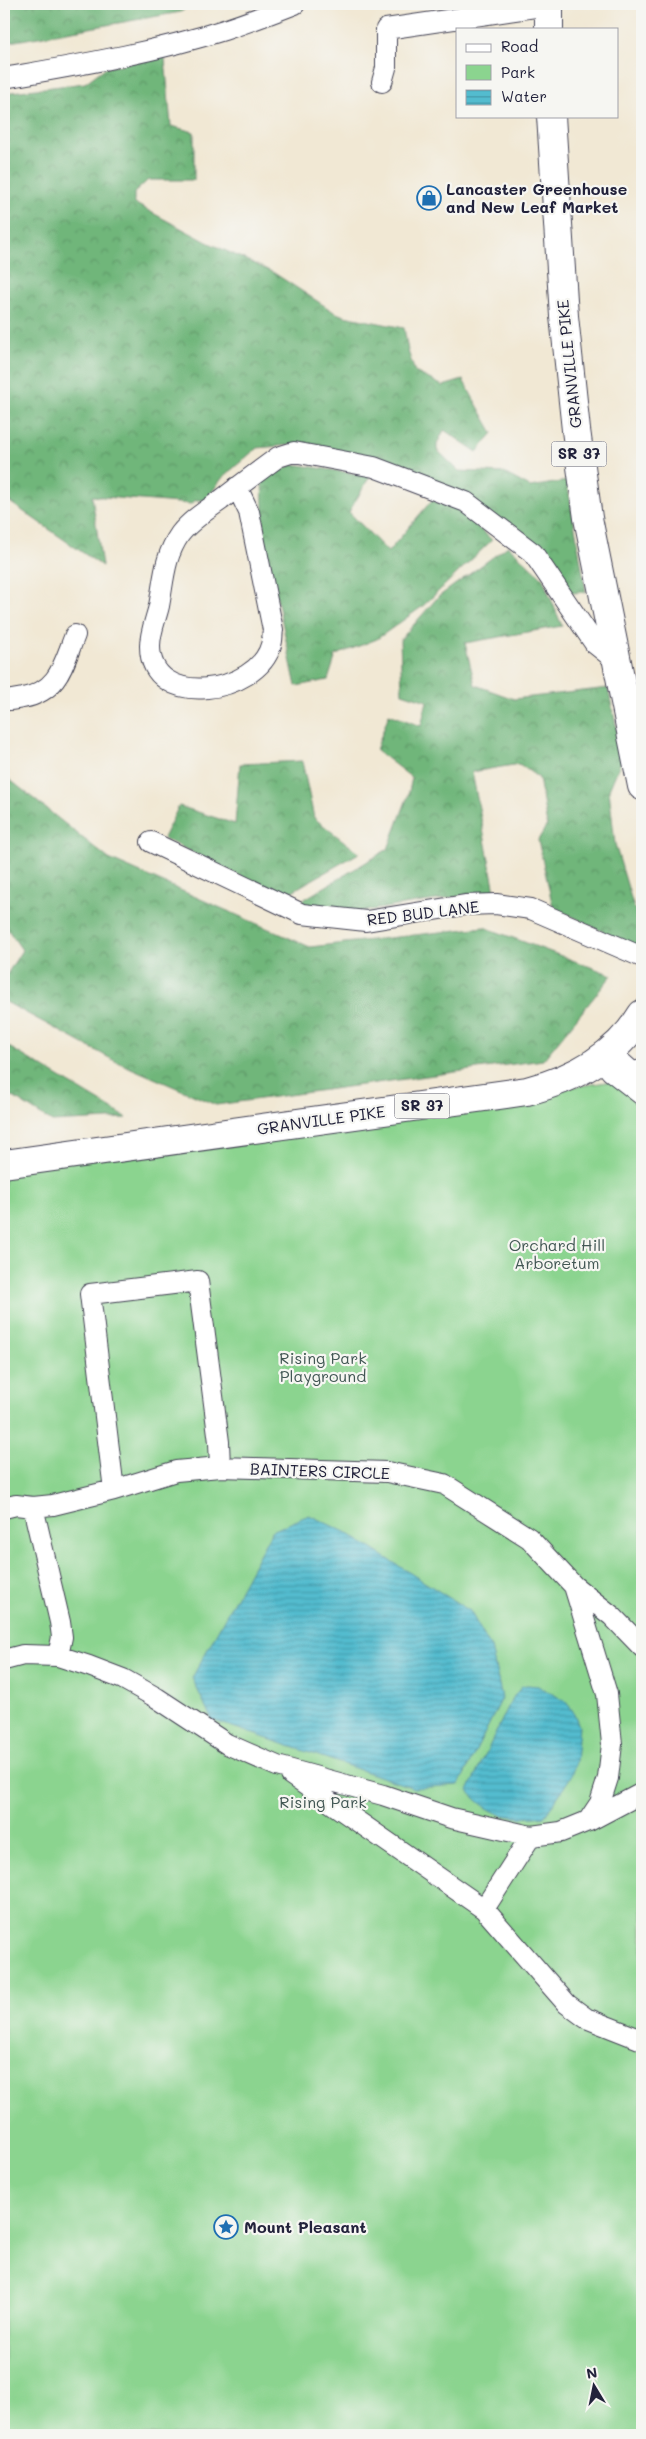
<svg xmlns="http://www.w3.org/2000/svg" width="646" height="2439" font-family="Mali,sans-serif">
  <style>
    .forest { fill: url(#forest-crowns); stroke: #496c5a }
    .green { fill: #8bd48f; stroke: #567b65 }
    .water { fill: url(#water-rules); stroke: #3a6f85 }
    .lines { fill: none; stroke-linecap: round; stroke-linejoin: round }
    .minor-casing { stroke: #414052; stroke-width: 22 }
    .highway-casing { stroke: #414052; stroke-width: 30 }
    .minor { stroke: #fff; stroke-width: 20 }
    .highway { stroke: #fff; stroke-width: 28 }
    .labels { text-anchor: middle; stroke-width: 4.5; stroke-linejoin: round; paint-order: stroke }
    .shield { fill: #f6f6f2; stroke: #626272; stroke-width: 1 }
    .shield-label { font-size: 15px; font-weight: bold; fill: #22223b }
    .poi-label { font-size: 16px; font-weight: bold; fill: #22223b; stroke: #f6f6f2; text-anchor: start }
    .street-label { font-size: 16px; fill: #22223b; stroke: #f6f6f2 }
    .park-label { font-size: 16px; fill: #425754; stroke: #f6f6f2 }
  </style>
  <defs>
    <pattern id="forest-crowns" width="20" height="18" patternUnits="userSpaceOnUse" patternTransform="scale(1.25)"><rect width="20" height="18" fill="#70b67a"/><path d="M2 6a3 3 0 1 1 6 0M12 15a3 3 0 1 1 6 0" fill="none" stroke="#5c9465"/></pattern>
    <pattern id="water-rules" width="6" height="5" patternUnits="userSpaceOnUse" patternTransform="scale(1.25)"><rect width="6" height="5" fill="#53bccf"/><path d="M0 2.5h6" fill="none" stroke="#4498a9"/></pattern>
  </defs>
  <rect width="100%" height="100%" fill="#f6f6f2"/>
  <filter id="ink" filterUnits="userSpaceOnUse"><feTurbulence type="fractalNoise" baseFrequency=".02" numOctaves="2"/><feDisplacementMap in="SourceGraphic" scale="10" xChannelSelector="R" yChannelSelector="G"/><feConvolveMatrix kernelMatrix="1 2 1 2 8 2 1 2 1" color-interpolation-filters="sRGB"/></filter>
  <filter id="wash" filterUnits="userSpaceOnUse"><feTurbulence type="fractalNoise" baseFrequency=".0096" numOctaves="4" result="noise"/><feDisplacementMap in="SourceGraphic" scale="20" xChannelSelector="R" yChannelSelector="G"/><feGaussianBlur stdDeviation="1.12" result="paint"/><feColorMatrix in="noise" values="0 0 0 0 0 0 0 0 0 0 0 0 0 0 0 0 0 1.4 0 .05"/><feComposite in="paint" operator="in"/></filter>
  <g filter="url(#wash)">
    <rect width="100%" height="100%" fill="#f1e8d4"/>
    <path class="forest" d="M 4,4 L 191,4 L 181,12 L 4,43 Z
      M 151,58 L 165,58 L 171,126 L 194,132 L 194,180 L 148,180 L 134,193 L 134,203 L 207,242 L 274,273 L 334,312 L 344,316 L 404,328 L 408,351 L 415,372 L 443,386 L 463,380 L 493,433 L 477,452 L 444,430 L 437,444 L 437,450 L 459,471 L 504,473 L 530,487 L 567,481 L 586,592 L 572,593 L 472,500 L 290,445 L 257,448 L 223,477 L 206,500 L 196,500 L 191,504 L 92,496 L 102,566 L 4,498 L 4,93 L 85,83 L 105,68 Z
      M 293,464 L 370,476 L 349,512 L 388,552 L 432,500 L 458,509 L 492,540 L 423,606 L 377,639 L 336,655 L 328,680 L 296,686 L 264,539 L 262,481 Z
      M 508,546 L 542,577 L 562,626 L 465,643 L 475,685 L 514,699 L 608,688 L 623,757 L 609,790 L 615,844 L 634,908 L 642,914 L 642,951 L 553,907 L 538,840 L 547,825 L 539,778 L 519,764 L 472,772 L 495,891 L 338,915 L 298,903 L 388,849 L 408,796 L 412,778 L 376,750 L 389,714 L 421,726 L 427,701 L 402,693 L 400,640 L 438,597 Z
      M 302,761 L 314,818 L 359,853 L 282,897 L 163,838 L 179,806 L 235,824 L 240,764 Z
      M 4,775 L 109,859 L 310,947 L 484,927 L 612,975 L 543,1060 L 216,1105 L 117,1062 L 4,1001 L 4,979 L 22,950 L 4,924 Z
      M 4,1044 L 127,1118 L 52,1122 L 4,1091 Z"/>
    <path class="green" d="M 642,1077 L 642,2435 L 4,2435 L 4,1169 Z"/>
    <path class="water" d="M 309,1515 L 347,1533 L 470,1611 L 491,1648 L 502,1698 L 459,1785 L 414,1788 L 212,1720 L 192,1678 L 272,1531 Z
      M 527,1685 L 538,1686 L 565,1701 L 573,1711 L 579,1726 L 576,1762 L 570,1778 L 545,1816 C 511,1820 491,1817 468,1791 L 512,1699 L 522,1686 Z"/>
  </g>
  <g filter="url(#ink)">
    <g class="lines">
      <g class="minor-casing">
        <path id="minor" d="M 4,78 C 78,65 152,53 224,30 C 248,22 272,13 295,4
          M 382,82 L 386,68 L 386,29 L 549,5
          M 237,487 L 249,512 L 273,630 C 272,634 273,640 271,645 C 258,694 150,711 150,646 C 150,632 156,619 159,606 C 164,580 164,557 180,534 C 191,520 207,510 221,500 C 240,485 259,471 278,457 L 294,452 L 374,467 L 466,502 L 533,553 L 595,644 L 615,660
          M 4,700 C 10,701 17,699 23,698 C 59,691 63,665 75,635
          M 151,842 L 302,914 L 366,921 L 465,905 L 496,904 L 531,909 L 642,957
          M 613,1055 L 632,1072 L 642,1070
          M 601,1059 L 611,1071 L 642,1095
          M 114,1490 L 90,1294 L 198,1281 L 219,1442 L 220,1467
          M 33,1507 L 60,1622 L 62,1637 L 58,1656
          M 4,1508 L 16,1505 L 33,1507 L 53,1505 L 114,1490 L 176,1471 L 220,1467 L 387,1472 L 444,1484 L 529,1538 L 574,1586 L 607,1694 L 612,1744 L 608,1778 L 600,1803 L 588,1821 L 561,1832 L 531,1836 L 451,1818 L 383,1795 L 277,1766 L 227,1744 L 157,1698 L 123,1679 L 89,1666 L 58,1656 L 23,1655 L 4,1660
          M 574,1586 L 612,1616 L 642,1647
          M 291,1775 L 484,1909 L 567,2004 L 586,2018 L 642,2040
          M 589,1821 L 642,1793
          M 484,1909 L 531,1836"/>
      </g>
      <g class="highway-casing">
        <path id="highway" d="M 549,4 L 549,29
          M 551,116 L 564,316 L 576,430 L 588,518 L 642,786
          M 4,1164 L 527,1091 C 574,1079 616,1057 642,1014"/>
      </g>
      <use href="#minor" class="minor"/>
      <use href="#highway" class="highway"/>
    </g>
  </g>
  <defs>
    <g id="shop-ring" transform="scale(1.25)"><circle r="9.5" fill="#f6f6f2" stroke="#1f6fb2" stroke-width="1.5"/><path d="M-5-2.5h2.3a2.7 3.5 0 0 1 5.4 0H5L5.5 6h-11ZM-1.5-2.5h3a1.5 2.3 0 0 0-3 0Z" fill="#1f6fb2"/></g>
    <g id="sight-ring" transform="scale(1.25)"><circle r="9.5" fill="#f6f6f2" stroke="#1f6fb2" stroke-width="1.5"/><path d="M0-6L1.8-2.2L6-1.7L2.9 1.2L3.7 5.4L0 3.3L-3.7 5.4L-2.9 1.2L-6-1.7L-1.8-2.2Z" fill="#1f6fb2"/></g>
  </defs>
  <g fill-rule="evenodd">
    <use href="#shop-ring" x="429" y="198"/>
    <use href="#sight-ring" x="226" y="2227"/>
  </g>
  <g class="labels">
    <g class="shield">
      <rect x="551.5" y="441.5" width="55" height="25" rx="4"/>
      <rect x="394.5" y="1093.5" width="55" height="25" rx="4"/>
    </g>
    <g class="shield-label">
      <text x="579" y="459">SR 37</text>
      <text x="422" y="1111">SR 37</text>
    </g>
    <g class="poi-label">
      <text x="446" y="195">Lancaster Greenhouse<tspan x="446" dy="18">and New Leaf Market</tspan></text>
      <text x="244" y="2233">Mount Pleasant</text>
    </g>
    <g class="street-label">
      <text transform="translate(569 364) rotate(-96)" y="6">GRANVILLE PIKE</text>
      <text transform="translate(423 913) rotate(-7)" y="6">RED BUD LANE</text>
      <text transform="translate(321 1120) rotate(-8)" y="6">GRANVILLE PIKE</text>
      <text transform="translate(320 1471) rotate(2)" y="6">BAINTERS CIRCLE</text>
    </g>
    <g class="park-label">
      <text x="557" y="1251">Orchard Hill<tspan x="557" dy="18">Arboretum</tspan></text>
      <text x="323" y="1364">Rising Park<tspan x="323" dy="18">Playground</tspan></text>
      <text x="323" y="1808">Rising Park</text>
    </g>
  </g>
  <rect width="646" height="2439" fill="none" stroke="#f6f6f2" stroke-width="20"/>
  <rect x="456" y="28" width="162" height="90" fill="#f6f6f2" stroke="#a1a1a9"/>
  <rect x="466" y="44" width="25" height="8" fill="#ffffff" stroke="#a1a1a9"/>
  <text x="501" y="52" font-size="15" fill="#22223b">Road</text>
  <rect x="466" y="65" width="25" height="15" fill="#8bd48f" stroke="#a1a1a9"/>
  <text x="501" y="78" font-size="15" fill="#22223b">Park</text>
  <rect x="466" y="90" width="25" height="15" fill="url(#water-rules)" stroke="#a1a1a9"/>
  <text x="501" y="102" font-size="15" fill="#22223b">Water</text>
  <g transform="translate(594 2386) rotate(350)" stroke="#f6f6f2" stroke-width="4" paint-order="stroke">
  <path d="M0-4L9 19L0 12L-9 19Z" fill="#22223b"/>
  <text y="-8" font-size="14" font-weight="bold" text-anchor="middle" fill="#22223b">N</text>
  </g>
</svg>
